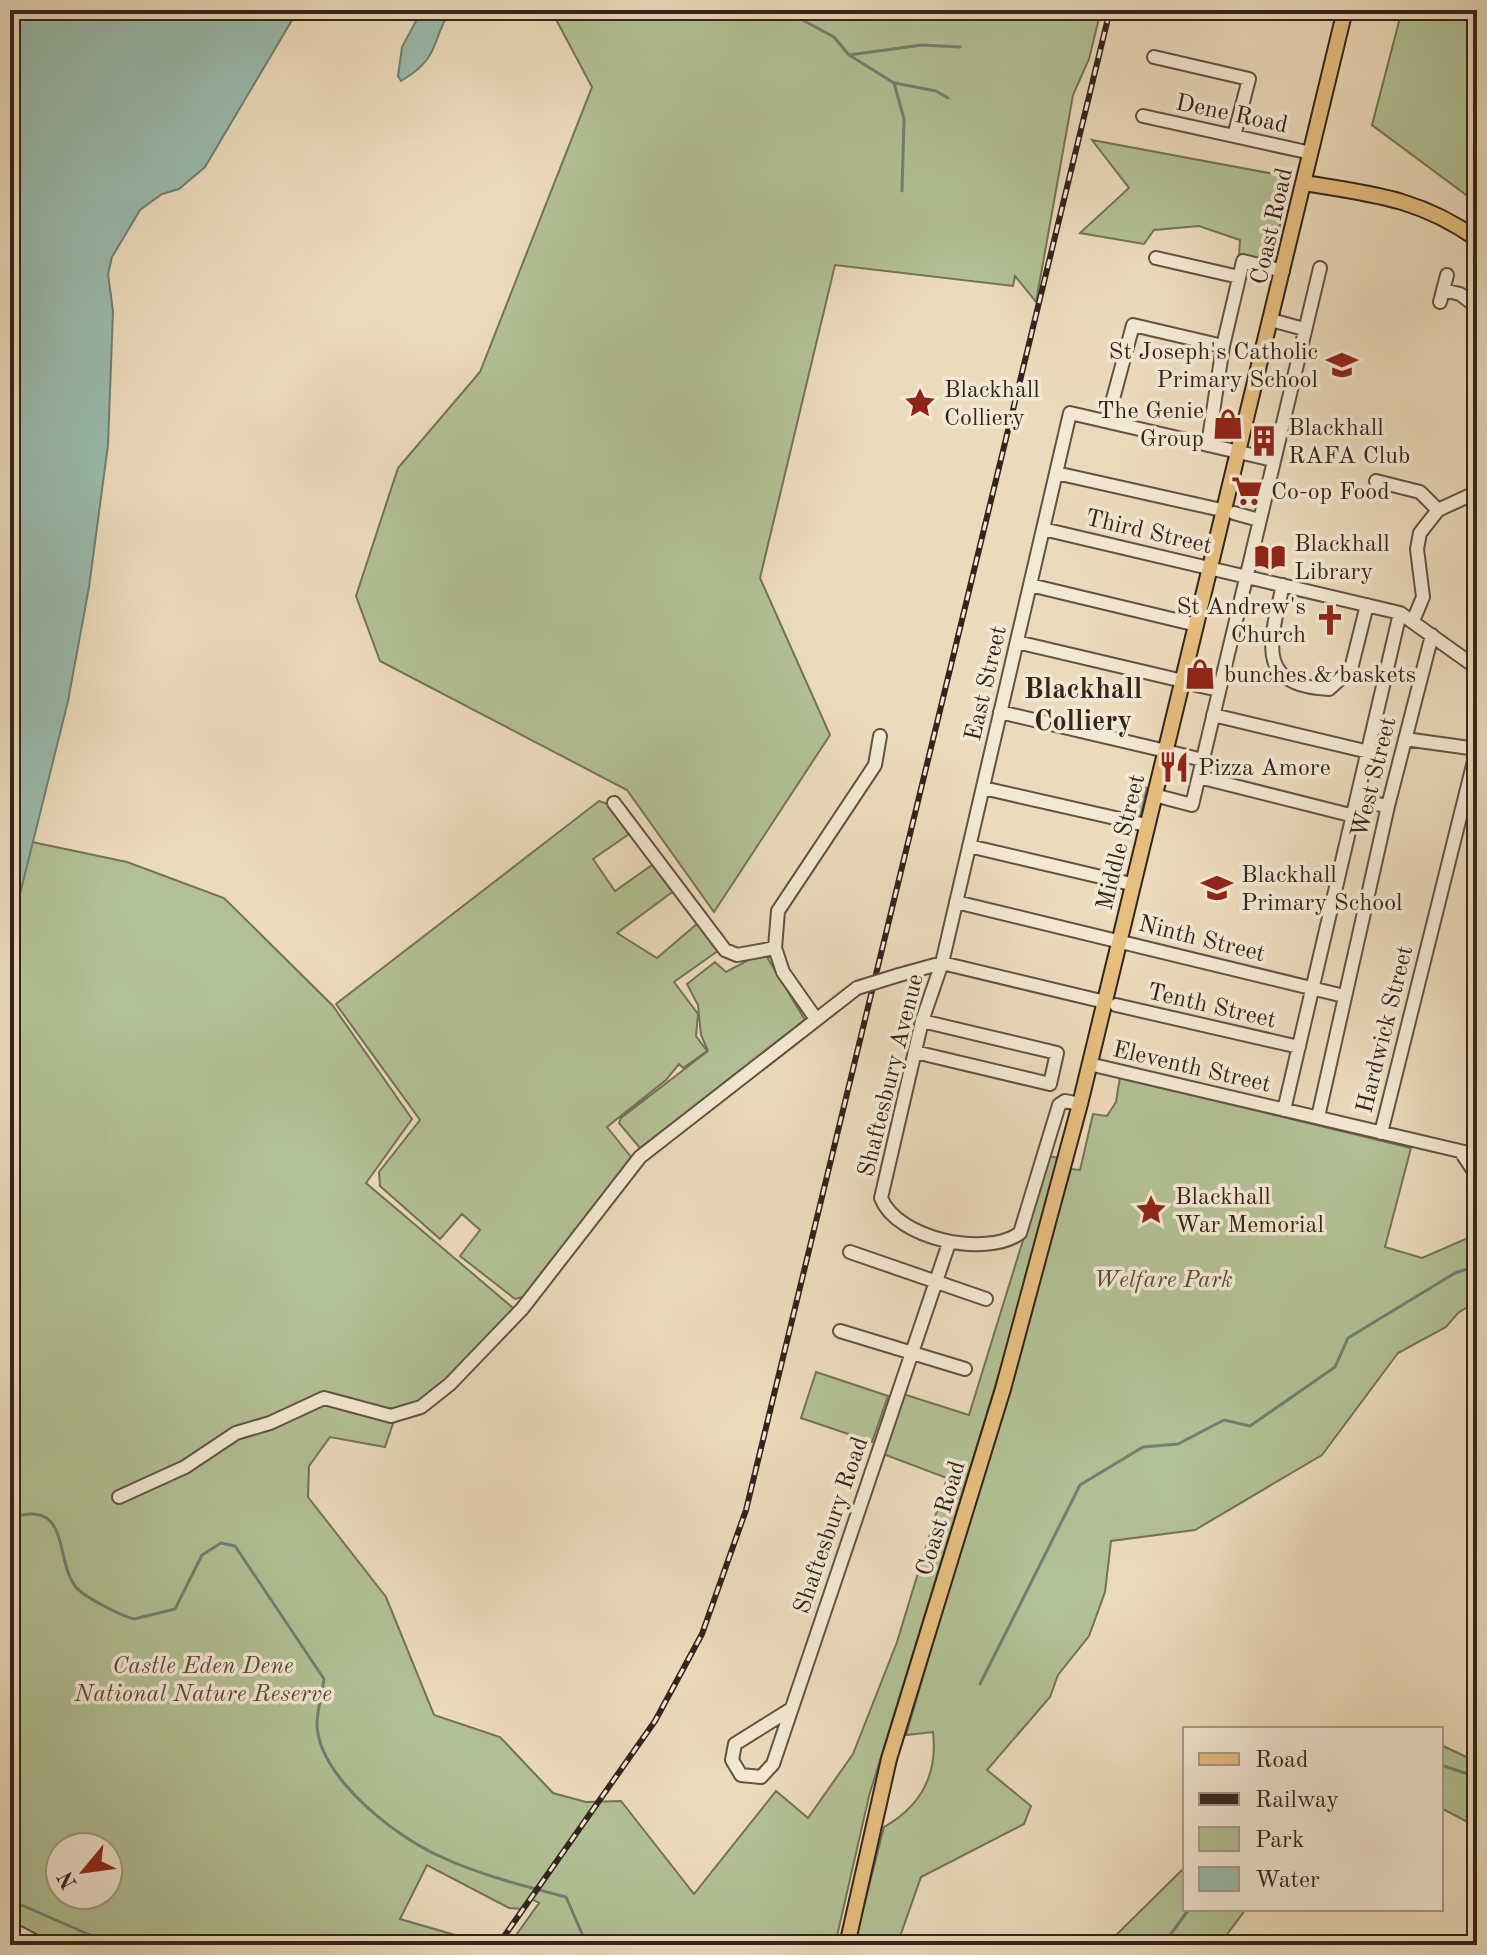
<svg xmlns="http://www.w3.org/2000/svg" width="1487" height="1955" font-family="'Old Standard TT',serif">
	<rect width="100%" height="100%" fill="#ecdbbb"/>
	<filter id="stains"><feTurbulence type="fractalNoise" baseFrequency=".0025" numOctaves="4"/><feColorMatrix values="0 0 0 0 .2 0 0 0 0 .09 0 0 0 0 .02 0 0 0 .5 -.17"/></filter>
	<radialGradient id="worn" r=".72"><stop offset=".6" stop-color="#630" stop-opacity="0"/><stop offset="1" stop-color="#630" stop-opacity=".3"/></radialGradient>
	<path fill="#b2c194" stroke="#737259" stroke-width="2" fill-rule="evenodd" d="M 551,10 L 1101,10 L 1089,59 L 1073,95 L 1036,302 L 1015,276 L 1013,286 L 835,265 L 760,578 L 830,735 L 714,912 L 627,790 L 380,661 L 356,596 L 398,468 L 480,372 L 592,87 Z
		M 1402,10 L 1477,10 L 1477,203 L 1372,125 Z
		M 1092,140 L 1290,177 L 1272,263 L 1239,256 L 1240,240 L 1199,226 L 1154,230 L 1144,244 L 1080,233 L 1129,188 Z
		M 1135,785 L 1147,788 L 1140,818 L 1127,815 Z
		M 599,801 L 614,806 L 632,832 L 593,859 L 615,891 L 655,863 L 675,890 L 617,933 L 657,958 L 698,923 L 719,950 L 674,982 L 698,1014 L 696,1036 L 707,1051 L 683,1068 L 679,1064 L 666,1080 L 607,1127 L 631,1157 L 526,1296 L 515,1299 L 460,1256 L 480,1230 L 462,1214 L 440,1239 L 380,1186 L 379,1172 L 420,1120 L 336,1004 Z
		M 32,842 L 127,862 L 224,898 L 333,1006 L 412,1119 L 366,1183 L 519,1313 L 450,1384 L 396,1415 L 385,1447 L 330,1437 L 309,1466 L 308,1497 L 386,1597 L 434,1715 L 500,1737 L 553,1793 L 586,1802 L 621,1801 L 694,1894 L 776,1791 L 808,1818 L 853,1754 L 897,1642 L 947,1478 L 883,1454 L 903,1394 L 969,1415 L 1049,1156 L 1058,1158 L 1019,1309 L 869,1796 L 835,1945 L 509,1945 L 539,1903 L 530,1898 L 522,1909 L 509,1908 L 427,1865 L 400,1919 L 462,1937 L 474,1945 L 42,1945 L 10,1928 L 10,934 ZM 60,1847 L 108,1847 L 108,1895 L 60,1895 Z
		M 754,957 L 767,957 L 805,1020 L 640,1148 L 619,1123 L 621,1118 L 708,1051 L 701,1035 L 698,1005 L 687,984 L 715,962 L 726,972 Z
		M 1120,1077 L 1411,1148 L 1385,1247 L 1422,1258 L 1477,1234 L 1477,1301 L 1458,1313 L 1446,1327 L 1398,1353 L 1322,1455 L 1195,1530 L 1111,1541 L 1105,1592 L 1089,1636 L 1058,1675 L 1050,1697 L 987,1770 L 1031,1806 L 1024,1824 L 921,1877 L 897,1945 L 854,1945 L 884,1827 C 921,1806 938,1775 933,1732 L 906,1735 L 1071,1169 L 1080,1170 L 1093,1114 L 1107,1116 L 1116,1102 Z
		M 816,1372 L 888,1396 L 872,1442 L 801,1418 Z
		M 1441,1745 L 1477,1762 L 1477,1827 L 1441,1808 Z
		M 1185,1867 L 1185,1909 L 1246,1909 L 1219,1945 L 1106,1945 Z"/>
	<path fill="#99bbac" stroke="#717f73" stroke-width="2" d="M 10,10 L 298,10 L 205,167 L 179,189 L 162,194 L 140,210 L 112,257 L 108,274 L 113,311 L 108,445 L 89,587 L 68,701 L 10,934 Z
		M 422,10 L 451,10 C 430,41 442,57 401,81 L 398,76 L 402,47 Z"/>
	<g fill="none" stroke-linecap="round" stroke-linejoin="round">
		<path stroke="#717f73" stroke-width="3" d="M 784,10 L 834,37 L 849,55 L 894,83 L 904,119 L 902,191
			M 849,55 L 922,45 L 960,47
			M 895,83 L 936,91 L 948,98
			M 10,1518 C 71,1498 54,1557 75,1586 C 83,1597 122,1616 134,1619 L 175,1609 L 202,1555 L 221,1543 L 235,1546 L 324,1679 C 322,1693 318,1708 317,1722 C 316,1774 393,1835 437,1855 C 477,1874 523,1886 566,1897 L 587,1945
			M 980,1684 L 1080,1485 L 1143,1447 L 1178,1444 L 1224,1420 L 1250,1426 L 1335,1367 L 1348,1338 L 1455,1273 L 1477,1266
			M 1441,1765 L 1477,1777
			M 10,1900 L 113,1945
			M 1163,1945 L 1189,1909"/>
		<defs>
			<path id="minor" d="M 1154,57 L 1249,79 L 1234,136
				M 1143,116 L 1311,153
				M 1156,258 L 1239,277
				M 1443,290 L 1460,294 L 1477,307
				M 1440,302 L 1447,275
				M 1271,320 L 1304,329
				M 1107,421 L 1133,325 L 1223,346
				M 1208,445 L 1223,346 L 1243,261 L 1283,271
				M 1056,473 L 1217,509
				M 1376,481 L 1420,492 L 1438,510
				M 1234,513 L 1259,520
				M 1043,529 L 1400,613 L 1477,668
				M 1030,585 L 1197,625
				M 1283,585 C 1271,639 1253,686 1329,689 L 1351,669 L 1367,605
				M 1413,621 L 1423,597 L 1417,549 L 1420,533 L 1438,510 L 1477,492
				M 1017,642 L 1183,681
				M 1196,685 L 1219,690
				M 1000,712 L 1166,751
				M 1213,715 L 1369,752
				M 1405,739 L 1477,749
				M 1174,753 L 1203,760
				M 1199,777 L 1354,816
				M 983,788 L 1146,825
				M 1154,795 L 1192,805 L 1320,268
				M 1358,801 L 1388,806
				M 614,803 L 725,950 L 737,955 L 775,948 L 783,972 L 816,1019
				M 969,846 L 1131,884
				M 956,902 L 1344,996
				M 775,948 L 778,911 L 875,765 L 880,736
				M 899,975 L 942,963 L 1105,1002
				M 1116,1005 L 1299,1047
				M 915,1052 L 1050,1084 L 1057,1053 L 922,1021
				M 1089,1064 L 1477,1155
				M 1080,1104 L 1065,1101 L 1059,1105 L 1020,1233 C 986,1258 897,1239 881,1198 L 922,1021 L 942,963 L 1070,413 L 1273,460
				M 1284,1110 L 1400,613
				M 1318,1117 L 1388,806 L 1432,635
				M 1381,1133 L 1477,749
				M 1461,1152 L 1477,1176
				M 850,1252 L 986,1299
				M 840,1331 L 965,1369
				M 119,1497 L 185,1467 L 236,1433 L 270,1423 L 324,1398 L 391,1416 L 421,1407 L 450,1384 L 522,1309 L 640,1157 L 857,988
				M 791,1709 L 735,1744 L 732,1760 L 741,1775 L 761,1777 L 773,1764 L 949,1243
				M 10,1928 L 42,1945"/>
			<path id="major" d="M 1304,183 C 1372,194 1419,198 1477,239
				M 847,1945 L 889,1759 L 1003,1389 L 1080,1104 L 1345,10"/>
		</defs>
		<use href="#minor" stroke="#625245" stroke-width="16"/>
		<use href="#major" stroke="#34241e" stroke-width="18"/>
		<use href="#minor" stroke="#f3e8d3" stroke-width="12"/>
		<use href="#major" stroke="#e6be7e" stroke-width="14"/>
		<defs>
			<path id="rail" d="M 498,1945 L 655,1721 L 702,1634 L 746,1510 L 1110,10"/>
		</defs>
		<use href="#rail" stroke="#34241e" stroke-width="6"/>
		<use href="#rail" stroke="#f3e8d3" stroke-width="3" stroke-dasharray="9" stroke-linecap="butt"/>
		<defs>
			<path id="minor-bridge" d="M 857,988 L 899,975"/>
		</defs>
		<use href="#minor-bridge" stroke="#625245" stroke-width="16" stroke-linecap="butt"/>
		<use href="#minor-bridge" stroke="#f3e8d3" stroke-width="12"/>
	</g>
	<defs>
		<symbol id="school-bare" viewBox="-9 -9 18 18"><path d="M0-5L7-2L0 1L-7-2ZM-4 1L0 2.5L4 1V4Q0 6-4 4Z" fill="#8f2418" stroke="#f3e8d3" stroke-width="2.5" paint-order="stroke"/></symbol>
		<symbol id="sight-bare" viewBox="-9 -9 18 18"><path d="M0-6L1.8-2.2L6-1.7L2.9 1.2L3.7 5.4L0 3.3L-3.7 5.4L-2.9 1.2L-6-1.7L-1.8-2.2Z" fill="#8f2418" stroke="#f3e8d3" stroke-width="2.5" paint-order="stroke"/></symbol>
		<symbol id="shop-bare" viewBox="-9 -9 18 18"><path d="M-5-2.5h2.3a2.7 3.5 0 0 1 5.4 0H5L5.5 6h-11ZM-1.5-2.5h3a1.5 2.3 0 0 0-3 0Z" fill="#8f2418" stroke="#f3e8d3" stroke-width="2.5" paint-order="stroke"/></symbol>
		<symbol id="building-bare" viewBox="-9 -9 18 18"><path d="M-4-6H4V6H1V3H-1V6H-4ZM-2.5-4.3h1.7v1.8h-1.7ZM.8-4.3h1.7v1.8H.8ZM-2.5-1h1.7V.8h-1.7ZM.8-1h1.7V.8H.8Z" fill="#8f2418" stroke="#f3e8d3" stroke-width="2.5" paint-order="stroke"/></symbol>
		<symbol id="supermarket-bare" viewBox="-9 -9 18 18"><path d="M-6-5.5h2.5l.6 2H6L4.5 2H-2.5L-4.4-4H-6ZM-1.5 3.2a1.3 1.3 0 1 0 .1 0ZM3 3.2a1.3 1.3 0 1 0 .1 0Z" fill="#8f2418" stroke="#f3e8d3" stroke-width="2.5" paint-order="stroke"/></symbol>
		<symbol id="library-bare" viewBox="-9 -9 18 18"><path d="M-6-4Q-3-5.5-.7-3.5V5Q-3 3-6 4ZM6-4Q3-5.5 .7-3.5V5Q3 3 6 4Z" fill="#8f2418" stroke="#f3e8d3" stroke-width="2.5" paint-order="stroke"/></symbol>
		<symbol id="church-bare" viewBox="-9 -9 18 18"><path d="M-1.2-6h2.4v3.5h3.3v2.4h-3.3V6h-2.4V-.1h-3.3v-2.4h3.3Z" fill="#8f2418" stroke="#f3e8d3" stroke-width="2.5" paint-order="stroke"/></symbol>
		<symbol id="restaurant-bare" viewBox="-9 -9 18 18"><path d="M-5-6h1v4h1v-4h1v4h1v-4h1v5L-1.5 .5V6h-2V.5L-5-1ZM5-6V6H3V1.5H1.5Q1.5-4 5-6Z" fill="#8f2418" stroke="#f3e8d3" stroke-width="2.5" paint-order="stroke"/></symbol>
	</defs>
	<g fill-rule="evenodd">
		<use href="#school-bare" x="1320" y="343" width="44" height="44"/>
		<use href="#sight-bare" x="898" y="381" width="44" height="44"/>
		<use href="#shop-bare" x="1206" y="402" width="44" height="44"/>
		<use href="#building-bare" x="1242" y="419" width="44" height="44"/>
		<use href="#supermarket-bare" x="1225" y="469" width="44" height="44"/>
		<use href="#library-bare" x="1248" y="535" width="44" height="44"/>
		<use href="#church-bare" x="1308" y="598" width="44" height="44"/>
		<use href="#shop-bare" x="1178" y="652" width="44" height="44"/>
		<use href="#restaurant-bare" x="1152" y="745" width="44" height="44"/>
		<use href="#school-bare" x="1195" y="866" width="44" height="44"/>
		<use href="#sight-bare" x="1129" y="1188" width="44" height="44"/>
	</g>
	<g text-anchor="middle" stroke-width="7" stroke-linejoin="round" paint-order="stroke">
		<g font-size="24" fill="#34241e" stroke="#f3e8d3">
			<text transform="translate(1232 113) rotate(12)" y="8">Dene Road</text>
			<text transform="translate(1271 226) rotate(-77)" y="8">Coast Road</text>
			<text transform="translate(1149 531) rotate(13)" y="8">Third Street</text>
			<text transform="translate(985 683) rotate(-77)" y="8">East Street</text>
			<text transform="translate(1373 777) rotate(-76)" y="8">West Street</text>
			<text transform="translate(1120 842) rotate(-76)" y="8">Middle Street</text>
			<text transform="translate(1202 938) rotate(14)" y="8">Ninth Street</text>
			<text transform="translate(1212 1005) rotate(13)" y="8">Tenth Street</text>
			<text transform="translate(1384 1029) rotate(-76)" y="8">Hardwick Street</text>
			<text transform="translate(1192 1066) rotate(13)" y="8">Eleventh Street</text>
			<text transform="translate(890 1075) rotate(-76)" y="8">Shaftesbury Avenue</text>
			<text transform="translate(940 1518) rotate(-73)" y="8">Coast Road</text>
			<text transform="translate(830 1525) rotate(-71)" y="8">Shaftesbury Road</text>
		</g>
		<g font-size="24" fill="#34241e" stroke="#f3e8d3" text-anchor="start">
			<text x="1318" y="359" text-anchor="end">St Joseph's Catholic<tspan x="1318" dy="28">Primary School</tspan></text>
			<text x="944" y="397">Blackhall<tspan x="944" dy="28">Colliery</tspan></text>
			<text x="1204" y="418" text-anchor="end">The Genie<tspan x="1204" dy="28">Group</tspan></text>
			<text x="1288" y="435">Blackhall<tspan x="1288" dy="28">RAFA Club</tspan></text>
			<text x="1271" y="499">Co-op Food</text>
			<text x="1294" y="551">Blackhall<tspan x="1294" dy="28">Library</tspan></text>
			<text x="1306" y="614" text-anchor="end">St Andrew's<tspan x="1306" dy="28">Church</tspan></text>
			<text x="1224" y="682">bunches &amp; baskets</text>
			<text x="1198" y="775">Pizza Amore</text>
			<text x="1241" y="882">Blackhall<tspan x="1241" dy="28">Primary School</tspan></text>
			<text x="1175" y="1204">Blackhall<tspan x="1175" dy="28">War Memorial</tspan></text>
		</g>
		<g font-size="24" font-style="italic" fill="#544b3c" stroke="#f3e8d3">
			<text x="1163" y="1287">Welfare Park</text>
			<text x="203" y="1673">Castle Eden Dene<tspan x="203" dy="28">National Nature Reserve</tspan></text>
		</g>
		<g font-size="28" font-weight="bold" fill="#34241e" stroke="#f3e8d3">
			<text x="1083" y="698">Blackhall<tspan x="1083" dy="32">Colliery</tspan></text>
		</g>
	</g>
	<rect width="1487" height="1955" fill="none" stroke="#ecdbbb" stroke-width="40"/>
	<rect x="12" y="12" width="1463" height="1931" fill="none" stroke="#34241e" stroke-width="4"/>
	<rect x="20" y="20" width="1447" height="1915" fill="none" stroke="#34241e" stroke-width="2"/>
	<rect x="1183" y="1727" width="260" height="184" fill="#f3e8d3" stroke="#a79a8b" stroke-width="2"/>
	<rect x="1199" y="1753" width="40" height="12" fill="#e6be7e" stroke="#a79a8b" stroke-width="2"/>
	<text x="1255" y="1767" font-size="24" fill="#34241e">Road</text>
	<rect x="1199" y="1793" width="40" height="12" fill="#34241e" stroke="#a79a8b" stroke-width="2"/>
	<text x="1255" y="1807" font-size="24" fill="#34241e">Railway</text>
	<rect x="1199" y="1827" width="40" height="24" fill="#b2c194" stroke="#a79a8b" stroke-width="2"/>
	<text x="1255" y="1847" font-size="24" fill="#34241e">Park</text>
	<rect x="1199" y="1867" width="40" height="24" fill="#99bbac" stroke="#a79a8b" stroke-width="2"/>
	<text x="1255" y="1887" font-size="24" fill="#34241e">Water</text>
	<g transform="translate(84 1871) rotate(241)"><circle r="38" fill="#f3e8d3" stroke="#a79a8b" stroke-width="2"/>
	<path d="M0-6L14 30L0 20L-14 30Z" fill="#8f2418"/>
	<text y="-12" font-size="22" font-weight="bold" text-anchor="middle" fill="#34241e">N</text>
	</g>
	<rect width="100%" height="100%" filter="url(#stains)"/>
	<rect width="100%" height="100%" fill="url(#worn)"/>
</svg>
